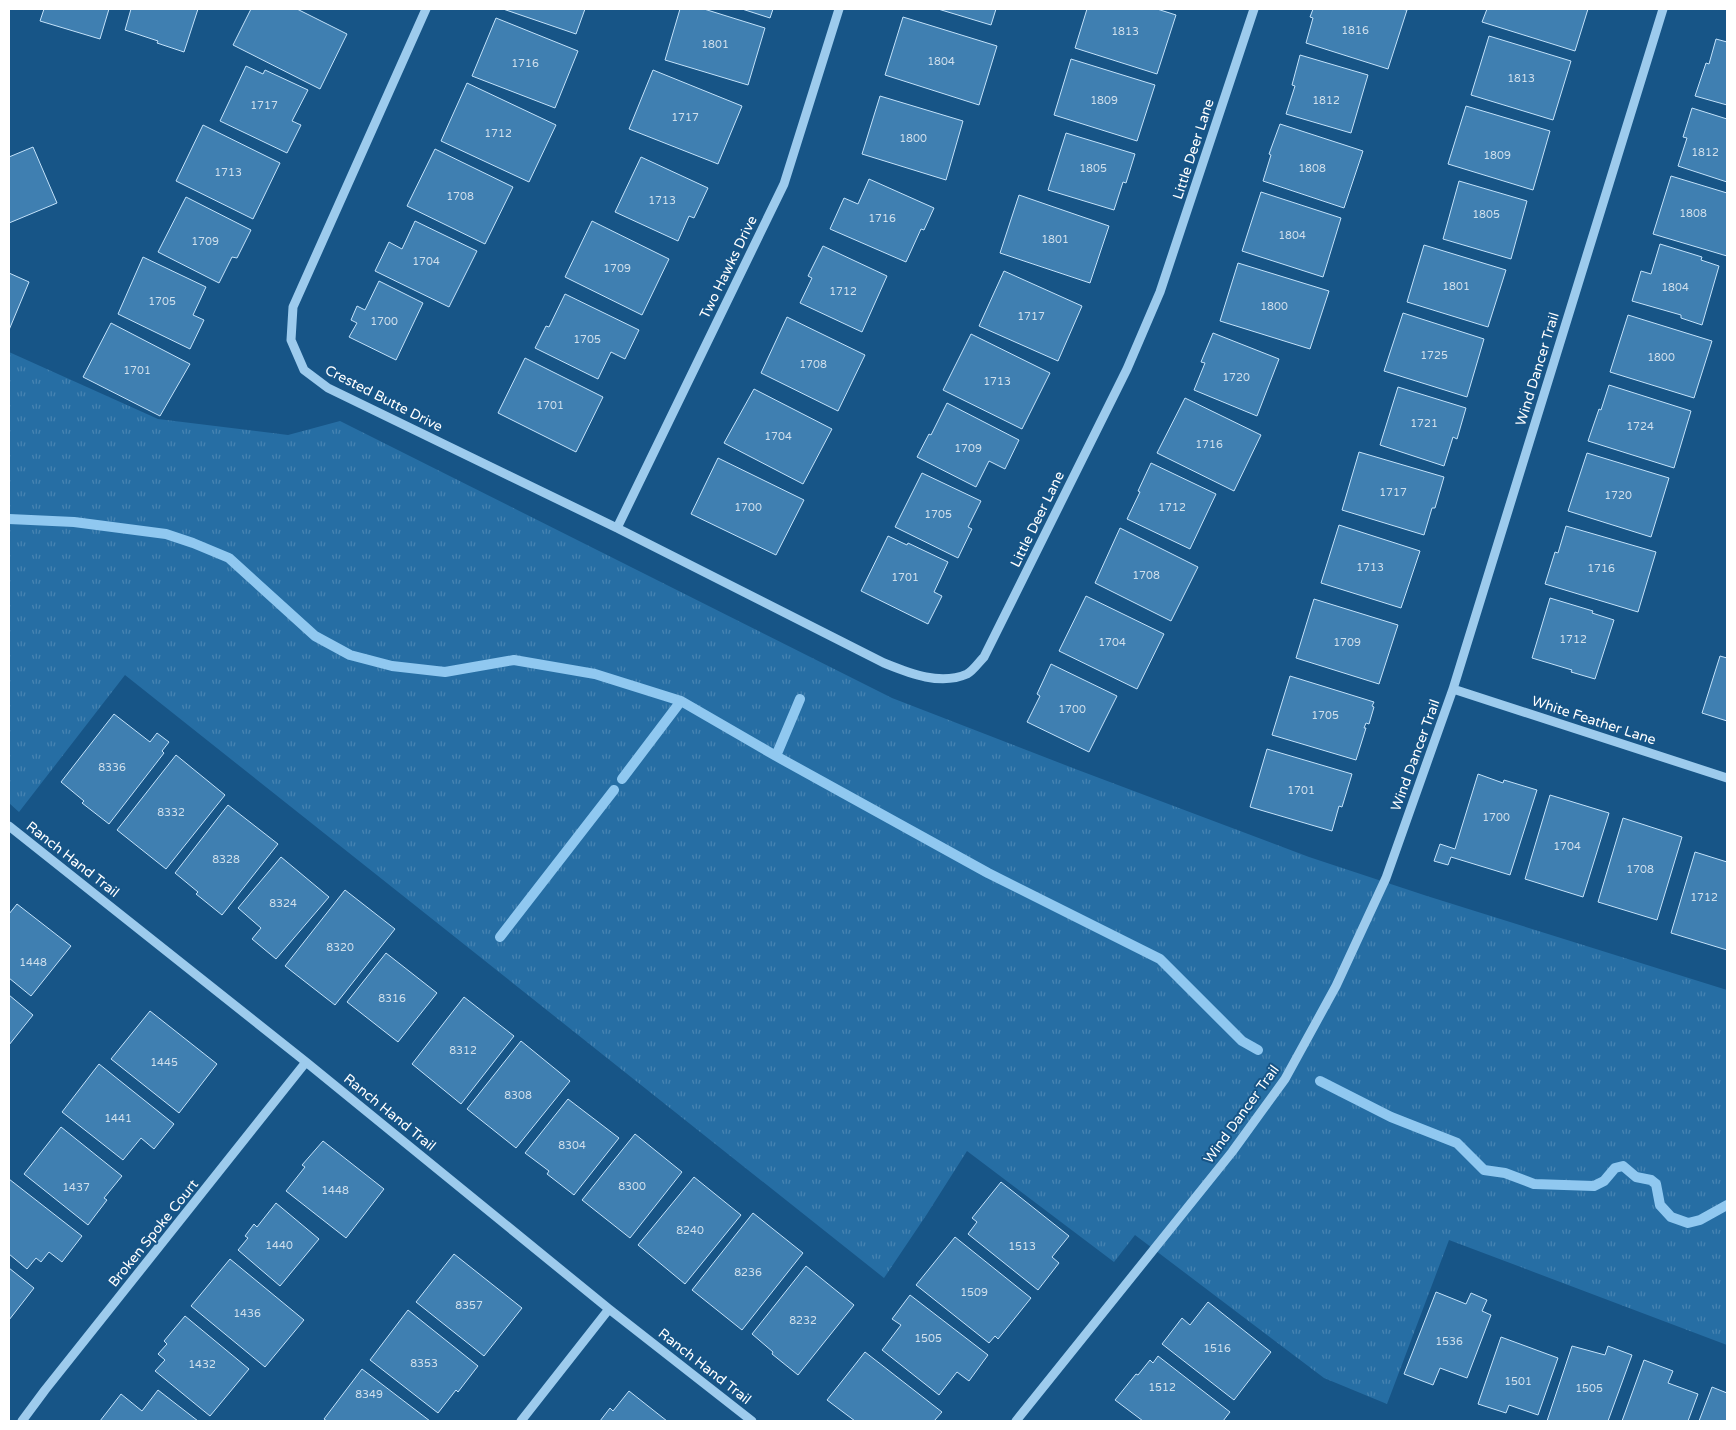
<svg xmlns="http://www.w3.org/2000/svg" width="1736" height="1430" font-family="'Varela Round',sans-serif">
	<defs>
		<pattern id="grass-tufts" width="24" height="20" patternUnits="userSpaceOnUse" patternTransform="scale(1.25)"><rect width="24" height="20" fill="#266ea4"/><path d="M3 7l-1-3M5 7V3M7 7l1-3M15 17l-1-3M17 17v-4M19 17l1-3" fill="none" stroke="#4784b2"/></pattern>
	</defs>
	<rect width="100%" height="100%" fill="#175587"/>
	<path fill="url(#grass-tufts)" d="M 9,352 L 158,419 L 288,435 L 340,421 L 892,698 L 1078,770 L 1309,857 L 1427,896 L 1727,990 L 1727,1345 L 1449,1240 L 1387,1404 L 1324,1378 L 1135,1235 L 1114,1262 L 967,1151 L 927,1214 L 884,1278 L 125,675 L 19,812 L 9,803 Z"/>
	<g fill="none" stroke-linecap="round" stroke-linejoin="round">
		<path stroke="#90c8f0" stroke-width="10" d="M 9,519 L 74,522 L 166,534 L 193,543 L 229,558 L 315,636 L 350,655 L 392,666 L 445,672 L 514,660 L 595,674 L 681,701 L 776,756 L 988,873 L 1160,959 L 1242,1041 L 1258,1050
			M 776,756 L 800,699
			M 622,779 L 681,701
			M 500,937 L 614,790
			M 1320,1081 L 1391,1117 L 1457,1143 L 1484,1170 L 1505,1173 L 1534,1184 L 1594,1186 L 1604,1181 L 1615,1168 L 1623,1166 L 1636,1177 L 1651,1180 L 1656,1184 L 1660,1205 L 1671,1217 L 1688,1223 L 1700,1220 L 1727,1205"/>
	</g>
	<path fill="#3f7fb1" stroke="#c3e2fa" d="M 44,9 L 109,9 L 100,39 L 40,21 Z
		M 131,9 L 198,9 L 184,52 L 157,43 L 158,41 L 125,30 Z
		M 251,9 L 297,9 L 347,34 L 320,89 L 233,45 Z
		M 503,9 L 585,9 L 576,34 Z
		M 680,9 L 704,9 L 765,28 L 748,85 L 665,60 Z
		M 742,9 L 773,9 L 770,18 Z
		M 938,9 L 996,9 L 991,25 Z
		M 1087,9 L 1157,9 L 1176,15 L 1157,74 L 1075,48 Z
		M 1313,9 L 1401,9 L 1407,10 L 1388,69 L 1306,43 L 1313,18 L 1310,17 Z
		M 1487,9 L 1588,9 L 1575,51 L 1482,22 Z
		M 903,17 L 997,46 L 979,105 L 885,75 Z
		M 496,18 L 578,51 L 555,108 L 472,76 Z
		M 1489,36 L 1571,61 L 1553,120 L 1471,95 Z
		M 1716,39 L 1727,42 L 1727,105 L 1695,96 L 1706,63 L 1709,64 Z
		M 1300,55 L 1368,75 L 1351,133 L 1286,114 L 1295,86 L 1292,85 Z
		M 1071,59 L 1155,85 L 1137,141 L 1054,115 Z
		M 246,66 L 263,74 L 265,70 L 308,90 L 292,121 L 301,125 L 287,153 L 220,121 Z
		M 653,70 L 742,106 L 718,164 L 629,129 Z
		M 467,83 L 556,125 L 529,182 L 441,141 Z
		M 880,96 L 963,121 L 946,180 L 862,154 Z
		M 1466,106 L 1550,131 L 1533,190 L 1448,164 Z
		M 1692,108 L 1727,119 L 1727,182 L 1678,166 L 1687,138 L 1683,137 Z
		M 1280,124 L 1363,151 L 1344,208 L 1263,181 L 1271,155 L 1269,154 Z
		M 203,125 L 280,163 L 253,219 L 176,181 Z
		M 1066,133 L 1135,154 L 1126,183 L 1123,182 L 1114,210 L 1048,190 Z
		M 33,147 L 57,203 L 9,223 L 9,157 Z
		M 435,149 L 513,187 L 485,244 L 407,206 Z
		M 641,157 L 708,188 L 694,218 L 689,216 L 678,241 L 615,212 Z
		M 1671,176 L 1727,193 L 1727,256 L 1653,234 Z
		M 869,179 L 934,208 L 924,230 L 921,229 L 906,262 L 830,229 L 844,198 L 858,204 Z
		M 1459,181 L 1527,201 L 1511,259 L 1443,239 Z
		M 1261,192 L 1341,218 L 1323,277 L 1242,251 Z
		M 1019,195 L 1109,226 L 1090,283 L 1000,253 Z
		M 186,197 L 251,230 L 237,258 L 232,257 L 219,283 L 158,252 Z
		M 415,221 L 477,251 L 449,307 L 375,271 L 389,242 L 402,249 Z
		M 592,221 L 669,259 L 642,315 L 565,277 Z
		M 1660,244 L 1702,257 L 1701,260 L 1719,266 L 1702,325 L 1681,318 L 1681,315 L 1632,301 L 1641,271 L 1651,274 Z
		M 1424,245 L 1506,270 L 1488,327 L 1407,302 Z
		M 823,246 L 887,276 L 862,332 L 800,303 L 812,278 L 808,276 Z
		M 143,257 L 206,287 L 193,315 L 204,320 L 190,349 L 118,314 Z
		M 1238,263 L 1329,291 L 1310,349 L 1220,321 Z
		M 1004,271 L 1082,306 L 1058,361 L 979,326 Z
		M 9,273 L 29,282 L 9,330 Z
		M 379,281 L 423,303 L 396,360 L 349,337 L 357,323 L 351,320 L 357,306 L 365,310 Z
		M 565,294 L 639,330 L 625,359 L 611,352 L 598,379 L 535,348 L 546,326 L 549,327 Z
		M 1403,313 L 1484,339 L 1467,397 L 1384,371 Z
		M 1628,315 L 1712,341 L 1694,398 L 1610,372 Z
		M 787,317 L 865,355 L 838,411 L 761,373 Z
		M 111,323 L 190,364 L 160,416 L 83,377 Z
		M 1213,333 L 1279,359 L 1257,416 L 1194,390 L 1205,363 L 1201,362 Z
		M 971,334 L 1050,373 L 1022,429 L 943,390 Z
		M 525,358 L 603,397 L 576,452 L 498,413 Z
		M 1609,385 L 1691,411 L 1674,468 L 1588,441 L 1599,409 L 1601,410 Z
		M 1398,387 L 1466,408 L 1457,439 L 1453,437 L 1444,466 L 1380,445 Z
		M 754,389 L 832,429 L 803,484 L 724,443 Z
		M 1185,398 L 1261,435 L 1234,491 L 1157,453 Z
		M 947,403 L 1019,440 L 1005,469 L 989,461 L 976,487 L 917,457 L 929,434 L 931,435 Z
		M 1359,452 L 1444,477 L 1435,508 L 1432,508 L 1424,535 L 1342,510 Z
		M 1587,453 L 1669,478 L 1651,537 L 1568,511 Z
		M 718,458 L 804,500 L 776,555 L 691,514 Z
		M 1151,463 L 1216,494 L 1190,549 L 1127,519 L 1140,492 L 1138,491 Z
		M 922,473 L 981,501 L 968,527 L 972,529 L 958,558 L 895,527 Z
		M 1339,525 L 1420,551 L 1401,608 L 1321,583 Z
		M 1566,526 L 1656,552 L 1638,612 L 1545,584 L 1555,552 L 1558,553 Z
		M 1120,528 L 1198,567 L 1171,621 L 1095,583 Z
		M 888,536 L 907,545 L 908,543 L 948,562 L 934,592 L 942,596 L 928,624 L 861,591 Z
		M 1086,596 L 1164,634 L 1137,689 L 1059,651 Z
		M 1550,598 L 1593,611 L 1592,613 L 1614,620 L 1595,679 L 1571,672 L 1572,670 L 1532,658 Z
		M 1314,599 L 1398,625 L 1379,684 L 1296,658 Z
		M 1720,656 L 1727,658 L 1727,721 L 1702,713 Z
		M 1051,664 L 1117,696 L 1089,752 L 1027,722 L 1040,696 L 1037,694 Z
		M 1290,676 L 1374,702 L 1372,706 L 1374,707 L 1369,724 L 1366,723 L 1364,728 L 1366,728 L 1356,760 L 1272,735 Z
		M 114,714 L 150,742 L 157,733 L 169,742 L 162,751 L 164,753 L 109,824 L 82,803 L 84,801 L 61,782 Z
		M 1267,749 L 1352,774 L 1342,807 L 1339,806 L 1332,831 L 1250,807 Z
		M 176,755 L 225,795 L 166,869 L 117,830 Z
		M 1478,774 L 1503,783 L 1504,780 L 1537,790 L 1510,875 L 1451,857 L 1448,865 L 1434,861 L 1440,844 L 1455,849 Z
		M 1550,795 L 1609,813 L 1583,897 L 1525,879 Z
		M 228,805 L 278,844 L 222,915 L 196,894 L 198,892 L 175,873 Z
		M 1623,818 L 1682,837 L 1657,920 L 1598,902 Z
		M 1695,852 L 1727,862 L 1727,950 L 1671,933 Z
		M 281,857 L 329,897 L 276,959 L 252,939 L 261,928 L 238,908 Z
		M 345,890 L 395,929 L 335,1005 L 285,966 Z
		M 17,904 L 71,946 L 31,996 L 9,978 L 9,914 Z
		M 386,953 L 437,993 L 398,1042 L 347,1002 Z
		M 9,995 L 33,1015 L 9,1045 Z
		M 464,997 L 514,1036 L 461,1104 L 412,1064 Z
		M 150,1011 L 217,1064 L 179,1113 L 111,1059 Z
		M 521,1041 L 570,1081 L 516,1148 L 467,1109 Z
		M 99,1064 L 174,1124 L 154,1149 L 141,1138 L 123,1160 L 62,1112 Z
		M 568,1099 L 619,1138 L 574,1195 L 547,1174 L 549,1171 L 525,1153 Z
		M 61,1127 L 122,1176 L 104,1198 L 107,1200 L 88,1225 L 24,1174 Z
		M 635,1134 L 682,1172 L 630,1238 L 582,1200 Z
		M 323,1141 L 384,1189 L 346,1238 L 286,1191 L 305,1167 L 302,1165 Z
		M 694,1177 L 741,1215 L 685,1284 L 638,1245 Z
		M 9,1179 L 82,1236 L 62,1262 L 49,1252 L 41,1262 L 36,1258 L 27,1269 L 9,1254 Z
		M 1001,1182 L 1069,1236 L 1052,1257 L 1059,1263 L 1038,1290 L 968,1234 L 977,1222 L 972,1218 Z
		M 276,1203 L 319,1239 L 280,1286 L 238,1250 L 248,1238 L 245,1236 L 254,1224 L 257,1227 Z
		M 753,1213 L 803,1253 L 742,1330 L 692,1290 Z
		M 955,1237 L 1031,1298 L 998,1339 L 995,1336 L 989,1343 L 916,1285 Z
		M 454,1254 L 522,1308 L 484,1356 L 416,1302 Z
		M 230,1259 L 304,1320 L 265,1367 L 191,1306 Z
		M 806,1266 L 854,1305 L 798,1375 L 772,1354 L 773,1352 L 752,1334 Z
		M 9,1268 L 34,1288 L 9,1320 Z
		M 1436,1292 L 1466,1304 L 1471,1293 L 1487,1300 L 1482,1311 L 1491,1315 L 1467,1378 L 1440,1368 L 1433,1385 L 1404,1374 Z
		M 910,1295 L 988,1355 L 969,1381 L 957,1372 L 939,1395 L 882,1350 L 901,1325 L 892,1319 Z
		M 1208,1302 L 1271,1352 L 1234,1400 L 1162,1344 L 1182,1318 L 1190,1325 Z
		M 408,1310 L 478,1366 L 458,1392 L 456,1390 L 438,1413 L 370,1360 Z
		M 185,1316 L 249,1369 L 210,1416 L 155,1371 L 165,1360 L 158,1354 L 167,1344 L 164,1341 Z
		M 1501,1337 L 1558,1358 L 1538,1415 L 1509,1405 L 1506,1413 L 1478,1404 Z
		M 1572,1346 L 1605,1355 L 1608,1346 L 1632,1355 L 1608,1421 L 1547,1421 Z
		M 865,1352 L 942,1412 L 934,1421 L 855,1421 L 827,1400 Z
		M 1158,1356 L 1230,1412 L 1223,1421 L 1143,1421 L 1115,1400 L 1136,1374 L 1138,1375 L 1150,1360 L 1153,1363 Z
		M 1644,1360 L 1673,1371 L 1668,1383 L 1698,1394 L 1688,1421 L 1622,1421 Z
		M 362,1369 L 430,1421 L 327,1421 L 324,1419 Z
		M 1712,1387 L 1727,1393 L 1727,1421 L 1699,1421 Z
		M 158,1390 L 198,1421 L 100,1421 L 121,1394 L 142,1411 Z
		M 629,1391 L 667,1421 L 600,1421 L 610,1408 L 613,1411 Z"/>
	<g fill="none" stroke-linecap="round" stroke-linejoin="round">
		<path stroke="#9dcbed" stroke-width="9" d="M 426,9 L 293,307 L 291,340 L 304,370 L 328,388 L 617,528 L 884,663 C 909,673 940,686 967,674 C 973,671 979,662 984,657 L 1127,369 L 1160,292 L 1254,9
			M 617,528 L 784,184 L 839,9
			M 1453,689 L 1727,778
			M 9,826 L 306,1062 L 609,1309 L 752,1421
			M 22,1421 L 45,1390 L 306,1062
			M 521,1421 L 609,1309
			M 1016,1421 L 1232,1152 L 1285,1079 L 1336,986 L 1386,878 L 1453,689 L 1663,9"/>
	</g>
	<g text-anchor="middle" stroke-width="4" stroke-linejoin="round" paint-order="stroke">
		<g font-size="11" fill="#cfdfec">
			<text x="1355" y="34">1816</text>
			<text x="1125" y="35">1813</text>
			<text x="715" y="48">1801</text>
			<text x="941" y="65">1804</text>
			<text x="525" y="67">1716</text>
			<text x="1521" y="82">1813</text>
			<text x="1104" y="104">1809</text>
			<text x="1326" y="104">1812</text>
			<text x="264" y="109">1717</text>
			<text x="685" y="121">1717</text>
			<text x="498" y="137">1712</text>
			<text x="913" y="142">1800</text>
			<text x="1705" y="156">1812</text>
			<text x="1497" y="159">1809</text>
			<text x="1093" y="172">1805</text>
			<text x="1312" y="172">1808</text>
			<text x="228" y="176">1713</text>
			<text x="460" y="200">1708</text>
			<text x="662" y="204">1713</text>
			<text x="1693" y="217">1808</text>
			<text x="1486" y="218">1805</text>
			<text x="882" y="222">1716</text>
			<text x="1292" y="239">1804</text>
			<text x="1055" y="243">1801</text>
			<text x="205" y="245">1709</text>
			<text x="426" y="265">1704</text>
			<text x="617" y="272">1709</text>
			<text x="1456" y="290">1801</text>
			<text x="1675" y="291">1804</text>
			<text x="843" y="295">1712</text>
			<text x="162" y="305">1705</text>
			<text x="1274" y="310">1800</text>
			<text x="1031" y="320">1717</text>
			<text x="384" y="325">1700</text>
			<text x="587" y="343">1705</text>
			<text x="1434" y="359">1725</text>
			<text x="1661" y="361">1800</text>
			<text x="813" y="368">1708</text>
			<text x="137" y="374">1701</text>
			<text x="1236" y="381">1720</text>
			<text x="997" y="385">1713</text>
			<text x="550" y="409">1701</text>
			<text x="1424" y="427">1721</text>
			<text x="1640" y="430">1724</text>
			<text x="778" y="440">1704</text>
			<text x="1209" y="448">1716</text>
			<text x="968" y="452">1709</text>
			<text x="1393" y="496">1717</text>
			<text x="1618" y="499">1720</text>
			<text x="748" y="511">1700</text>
			<text x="1172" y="511">1712</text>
			<text x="938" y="518">1705</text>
			<text x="1370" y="571">1713</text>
			<text x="1601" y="572">1716</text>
			<text x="1146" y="579">1708</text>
			<text x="905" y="581">1701</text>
			<text x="1573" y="643">1712</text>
			<text x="1112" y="646">1704</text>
			<text x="1347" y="646">1709</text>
			<text x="1072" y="713">1700</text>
			<text x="1325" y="719">1705</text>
			<text x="112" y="771">8336</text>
			<text x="1301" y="794">1701</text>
			<text x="171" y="816">8332</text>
			<text x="1496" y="821">1700</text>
			<text x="1567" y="850">1704</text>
			<text x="226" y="863">8328</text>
			<text x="1640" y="873">1708</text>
			<text x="1704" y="901">1712</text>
			<text x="283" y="907">8324</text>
			<text x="340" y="951">8320</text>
			<text x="33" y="966">1448</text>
			<text x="392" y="1002">8316</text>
			<text x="463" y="1054">8312</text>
			<text x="164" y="1066">1445</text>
			<text x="518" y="1099">8308</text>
			<text x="118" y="1122">1441</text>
			<text x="572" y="1149">8304</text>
			<text x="632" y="1190">8300</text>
			<text x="76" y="1191">1437</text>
			<text x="335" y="1194">1448</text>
			<text x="690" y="1234">8240</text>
			<text x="279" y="1249">1440</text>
			<text x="1022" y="1250">1513</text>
			<text x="748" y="1276">8236</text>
			<text x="974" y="1296">1509</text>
			<text x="469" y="1309">8357</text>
			<text x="247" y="1317">1436</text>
			<text x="803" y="1324">8232</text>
			<text x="928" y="1342">1505</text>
			<text x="1449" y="1345">1536</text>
			<text x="1217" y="1352">1516</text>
			<text x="424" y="1367">8353</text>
			<text x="202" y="1368">1432</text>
			<text x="1518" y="1385">1501</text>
			<text x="1162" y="1391">1512</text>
			<text x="1589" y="1392">1505</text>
			<text x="369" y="1398">8349</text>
		</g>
		<g font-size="14" fill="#fff" stroke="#175587">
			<text transform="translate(1193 149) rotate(-72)" y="5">Little Deer Lane</text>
			<text transform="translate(728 267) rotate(-64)" y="5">Two Hawks Drive</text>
			<text transform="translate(1537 369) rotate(-73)" y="5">Wind Dancer Trail</text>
			<text transform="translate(384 398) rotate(27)" y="5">Crested Butte Drive</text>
			<text transform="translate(1037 519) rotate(-64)" y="5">Little Deer Lane</text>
			<text transform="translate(1594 720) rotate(18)" y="5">White Feather Lane</text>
			<text transform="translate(1415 755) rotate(-70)" y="5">Wind Dancer Trail</text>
			<text transform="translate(73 859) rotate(38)" y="5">Ranch Hand Trail</text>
			<text transform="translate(390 1112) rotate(39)" y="5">Ranch Hand Trail</text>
			<text transform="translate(1241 1114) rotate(-54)" y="5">Wind Dancer Trail</text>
			<text transform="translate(153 1233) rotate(-51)" y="5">Broken Spoke Court</text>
			<text transform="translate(705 1366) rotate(38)" y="5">Ranch Hand Trail</text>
		</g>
	</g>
	<rect width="1736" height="1430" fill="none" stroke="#ffffff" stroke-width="20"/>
</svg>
